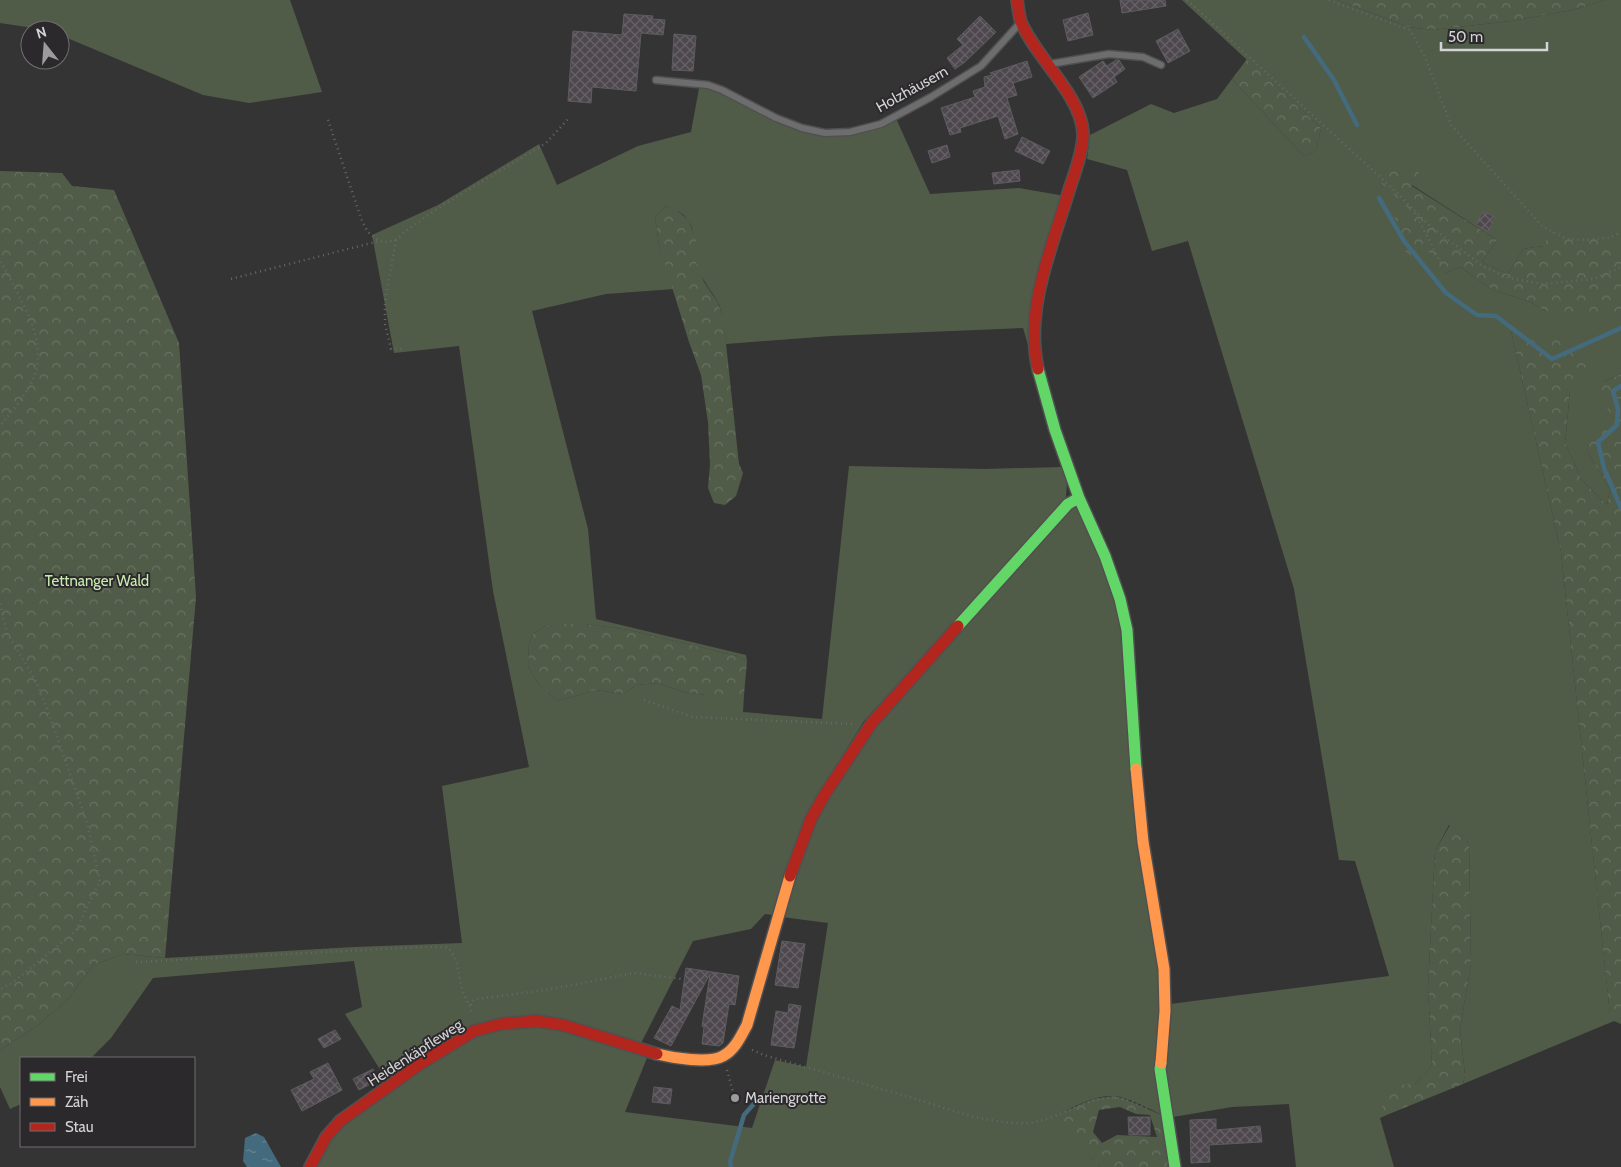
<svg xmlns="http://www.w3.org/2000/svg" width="1621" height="1167" font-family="Cabin,sans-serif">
	<defs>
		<pattern id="forest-crowns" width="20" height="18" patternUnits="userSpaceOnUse" patternTransform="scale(1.25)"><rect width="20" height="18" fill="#505c48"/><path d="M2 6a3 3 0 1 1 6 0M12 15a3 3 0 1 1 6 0" fill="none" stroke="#687262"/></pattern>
		<pattern id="water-ripples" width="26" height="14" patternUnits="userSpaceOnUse" patternTransform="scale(1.25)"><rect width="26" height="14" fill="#446a7d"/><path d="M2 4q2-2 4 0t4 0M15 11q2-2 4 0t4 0" fill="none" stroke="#678594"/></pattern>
		<pattern id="building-cross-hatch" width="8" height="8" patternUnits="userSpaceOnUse" patternTransform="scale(1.25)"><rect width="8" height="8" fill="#4e484e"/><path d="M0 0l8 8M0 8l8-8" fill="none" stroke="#676267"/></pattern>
	</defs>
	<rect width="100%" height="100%" fill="#353435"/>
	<path fill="#505c48" d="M 0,0 L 290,0 L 322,92 L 249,103 L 203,95 L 60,35 L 60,30 L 47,30 L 0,23 Z
		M 1182,0 L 1337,0 L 1409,27 L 1432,30 L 1511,21 L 1572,10 L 1605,0 L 1621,0 L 1621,254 L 1612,242 L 1543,246 L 1523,249 L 1508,274 L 1482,262 L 1497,240 L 1412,185 L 1408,163 L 1411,210 L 1428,251 L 1445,273 L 1460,267 L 1493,290 L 1530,302 L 1547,312 L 1621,312 L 1621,374 L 1603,382 L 1614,419 L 1587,451 L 1610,490 L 1607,505 L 1582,480 L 1565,443 L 1570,391 L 1511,331 L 1561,552 L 1610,1014 L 1621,1019 L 1621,1024 L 1614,1021 L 1463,1084 L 1465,1075 L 1460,1029 L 1471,964 L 1469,843 L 1449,825 L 1435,851 L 1428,987 L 1432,1065 L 1415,1084 L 1383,1114 L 1389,1114 L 1380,1118 L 1394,1167 L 1296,1167 L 1289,1104 L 1232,1107 L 1173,1117 L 1165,1083 L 1170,1004 L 1389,976 L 1355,861 L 1339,860 L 1294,589 L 1188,241 L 1152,251 L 1127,170 L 1087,159 L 1090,135 L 1151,104 L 1174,113 L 1217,99 L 1232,79 L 1304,156 L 1316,151 L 1321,128 Z
		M 700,83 L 722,87 L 777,115 L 803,127 L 823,130 L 849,130 L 880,121 L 894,114 L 930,194 L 1019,188 L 1065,196 L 1036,282 L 1030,325 L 1032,358 L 1023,328 L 831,336 L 726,344 C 725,328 724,313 716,299 C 709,287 699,276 696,262 C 693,246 698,236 688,220 C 684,213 673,209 666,206 L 655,217 L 659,245 L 674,289 L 606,294 L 532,311 L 588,529 L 596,619 L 746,655 L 747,661 L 737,656 L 629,630 L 586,624 L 549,624 L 533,634 L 529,643 L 528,666 L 537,682 L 557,701 L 596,690 L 624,694 L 636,685 L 657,683 L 684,692 L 706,695 L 744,695 L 743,712 L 822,719 L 849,466 L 983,469 L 1062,467 L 1067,482 L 1066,498 L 864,721 L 813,802 L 792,854 L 773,915 L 765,914 L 751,929 L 693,941 L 636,1053 L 647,1058 L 625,1112 L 752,1128 L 775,1060 L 806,1067 L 828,923 L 782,917 L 787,895 L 814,822 L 847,764 L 875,724 L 1064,514 L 1071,509 L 1076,507 L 1082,512 L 1098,548 L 1122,620 L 1127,650 L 1137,817 L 1148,899 L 1162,976 L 1162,1013 L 1158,1037 L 1157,1072 L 1171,1119 C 1157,1113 1129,1097 1114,1096 C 1093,1095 1070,1109 1052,1117 L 1100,1167 L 313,1167 L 327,1133 L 349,1112 L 388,1082 L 345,1014 L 362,1007 L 354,961 L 153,978 L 111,1038 L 91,1058 L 21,1058 L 21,1104 L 10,1109 L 0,1087 L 0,1050 L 37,1026 L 68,999 L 93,965 L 123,954 L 165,958 L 354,947 L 462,943 L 442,786 L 529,767 L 493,591 L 459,346 L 394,353 L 372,235 L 438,205 L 539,144 L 557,185 L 638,146 L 691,132 Z"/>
	<path fill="url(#forest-crowns)" fill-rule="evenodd" d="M 1337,0 L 1605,0 L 1572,10 L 1511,21 L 1432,30 L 1409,27 Z
		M 1247,59 L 1321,128 L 1316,151 L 1304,156 L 1232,79 Z
		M 1407,163 L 1419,172 L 1412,186 L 1497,240 L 1482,262 L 1508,274 L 1523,249 L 1543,246 L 1551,232 C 1572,233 1612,229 1621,253 C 1621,261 1621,301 1621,312 L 1547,312 L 1530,302 L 1493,290 L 1460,267 L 1445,273 L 1439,273 L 1428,251 L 1410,258 L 1387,222 L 1410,210 L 1379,181 L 1396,169 Z
		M 0,171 L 62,173 L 72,186 L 114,190 L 179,343 L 196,597 L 165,958 L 123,954 L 93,965 L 68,999 L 37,1026 L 0,1050 Z
		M 666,206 L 676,210 L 688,219 L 696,239 L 696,262 L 704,282 L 717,301 L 725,321 L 726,344 L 739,464 L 743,473 L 736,496 L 725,505 L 714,503 L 708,488 L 710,465 L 708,422 L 701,375 L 689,342 L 659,245 L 655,217 Z
		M 1511,331 L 1564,341 L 1594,359 L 1570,391 L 1565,443 L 1582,480 L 1607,505 L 1610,490 L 1587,451 L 1600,419 L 1614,418 L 1600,398 L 1603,382 L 1621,374 L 1621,1019 L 1610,1015 L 1561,552 Z
		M 549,624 L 586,624 L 629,630 L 737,656 L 747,661 L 744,695 L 706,695 L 684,692 L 657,683 L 636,685 L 624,694 L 596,690 L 557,701 L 537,682 L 528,666 L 529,643 L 533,634 Z
		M 1450,825 L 1469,843 L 1471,964 L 1460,1029 L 1465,1075 L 1463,1084 L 1389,1114 L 1383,1114 L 1382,1106 L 1400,1085 L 1415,1084 L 1432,1065 L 1428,987 L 1435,851 Z
		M 1114,1096 L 1125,1099 L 1164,1116 L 1170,1167 L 1100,1167 L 1051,1117 L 1093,1099 ZM 1120,1107 L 1136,1114 L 1150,1115 L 1157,1137 L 1117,1135 L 1102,1143 L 1093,1132 L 1099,1110 Z"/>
	<path fill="url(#water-ripples)" d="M 256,1133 L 264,1137 L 281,1167 L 247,1167 L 243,1161 L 245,1138 Z"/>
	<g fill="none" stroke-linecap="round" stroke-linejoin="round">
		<path stroke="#446a7d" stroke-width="4.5" d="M 1304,37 L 1334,80 L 1357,125
			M 1379,198 L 1404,241 L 1446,293 L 1477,315 L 1496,316 L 1552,359 L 1621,328
			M 1621,386 L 1613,391 L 1618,409 L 1617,425 L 1598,442 L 1604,468 L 1621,508
			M 731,1167 L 730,1162 L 744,1115 L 759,1098"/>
	</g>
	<path fill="url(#building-cross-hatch)" stroke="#5e5d5e" d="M 1120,0 L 1165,0 L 1166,6 L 1122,13 Z
		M 1088,13 L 1093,35 L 1068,41 L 1063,20 Z
		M 624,14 L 653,16 L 652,19 L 665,20 L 663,35 L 641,33 L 636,91 L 592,87 L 591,103 L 568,101 L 573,31 L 622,35 Z
		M 980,16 L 996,32 L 965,62 L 955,69 L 947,58 L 963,45 L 957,39 Z
		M 1178,29 L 1190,51 L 1168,63 L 1156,41 Z
		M 674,34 L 696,36 L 693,71 L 672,70 Z
		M 1116,60 L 1119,60 L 1125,69 L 1114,77 L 1117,82 L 1093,98 L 1079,77 L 1103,61 L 1107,66 Z
		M 1027,61 L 1032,77 L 1013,83 L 1017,95 L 1007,98 L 1018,134 L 1005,139 L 998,116 L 960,128 L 961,132 L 950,135 L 941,108 L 975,97 L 973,91 L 985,87 L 984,77 L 992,75 L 990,73 Z
		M 1022,137 L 1050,151 L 1043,164 L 1015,151 Z
		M 947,145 L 950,157 L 932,163 L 928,151 Z
		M 1019,170 L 1020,181 L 994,184 L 992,173 Z
		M 1483,211 L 1495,217 L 1488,231 L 1476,225 Z
		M 782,941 L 805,944 L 798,988 L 775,985 Z
		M 686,968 L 739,976 L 735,1005 L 729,1004 L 723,1043 L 719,1046 L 702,1044 L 704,1027 L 702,1026 L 710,974 L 671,1046 L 654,1038 L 672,1006 L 680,1010 Z
		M 789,1004 L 801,1006 L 794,1048 L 771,1045 L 776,1011 L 788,1013 Z
		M 335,1030 L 341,1039 L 324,1048 L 318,1039 Z
		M 328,1063 L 342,1090 L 302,1111 L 291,1090 L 314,1079 L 310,1072 Z
		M 373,1069 L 378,1080 L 359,1090 L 353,1079 Z
		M 654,1087 L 672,1089 L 670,1104 L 652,1102 Z
		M 1128,1117 L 1150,1117 L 1150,1135 L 1129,1135 Z
		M 1216,1119 L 1216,1130 L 1260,1126 L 1262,1142 L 1209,1145 L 1210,1162 L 1191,1163 L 1190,1120 Z"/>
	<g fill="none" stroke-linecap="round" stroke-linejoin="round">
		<defs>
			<path id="lane" d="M 1050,64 L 1109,54 L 1143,57 L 1161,65
				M 656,80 L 708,85 L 722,90 L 776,118 L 802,128 L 825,133 L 850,132 L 881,124 L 931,97 L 981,66 L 1020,23"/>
			<path id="fast" d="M 1038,369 L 1055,430 L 1079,498 L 1105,556 L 1120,599 L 1127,630 L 1136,769
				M 958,626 L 1068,504 L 1079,498
				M 1161,1063 L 1160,1069 L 1175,1167"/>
			<path id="slow" d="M 1136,769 L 1143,842 L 1164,969 L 1165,1011 L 1161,1063
				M 657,1054 C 673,1058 709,1064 723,1056 C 735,1050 741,1036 747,1025 L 790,876"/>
			<path id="jam" d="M 1017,0 C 1018,7 1019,16 1021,22 C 1036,58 1080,94 1083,132 C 1084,146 1075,173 1070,187 C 1053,245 1024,308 1038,369
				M 790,876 L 811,819 L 825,794 L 871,724 L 958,626
				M 310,1167 L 326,1137 L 340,1121 L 420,1064 L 474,1031 L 501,1024 L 536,1021 L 563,1025 L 657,1054"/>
		</defs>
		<use href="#lane" stroke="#515051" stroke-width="9"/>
		<use href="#fast" stroke="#515051" stroke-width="14"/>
		<use href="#slow" stroke="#515051" stroke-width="14"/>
		<use href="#jam" stroke="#515051" stroke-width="14"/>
		<path stroke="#696869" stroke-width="2.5" stroke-dasharray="1 4" stroke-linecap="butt" d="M 1187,0 L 1393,189 L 1430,226 L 1484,267 L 1509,278 L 1543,284 L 1594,279 L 1621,267
			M 1329,0 L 1410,30 L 1425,57 L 1451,125 L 1542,226 L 1566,239 L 1587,240 L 1609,238 L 1621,232
			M 328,120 L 362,221 L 368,232 L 379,241 L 387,242 L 397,239 L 407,230 L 438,208 L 546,143 L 570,117
			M 1415,213 L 1442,265
			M 396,240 L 385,301 L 385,324 L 391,349 L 403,349
			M 0,262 L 5,269 C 20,299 47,339 35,374 C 28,394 12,410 0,426
			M 231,279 L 379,241
			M 0,604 L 7,633 L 36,681 L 51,719 L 88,826 L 100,881 L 75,932 L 12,983 L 0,989
			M 644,700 L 693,717 L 852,724
			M 136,962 L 420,947 L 447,947 C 461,960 457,980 465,996 C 468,1004 471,1007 472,1015
			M 471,1005 L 471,1002 L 475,999 L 546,990 L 634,973 L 682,979
			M 752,1050 L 764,1055 C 812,1069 861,1083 909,1097 C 946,1108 989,1125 1027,1123 C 1060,1120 1087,1095 1118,1098 C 1129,1100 1140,1105 1150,1110
			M 727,1070 L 733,1092"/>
		<use href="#lane" stroke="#6e6d6e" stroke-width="6"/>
		<use href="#fast" stroke="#63d668" stroke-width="11"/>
		<use href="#slow" stroke="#ff974d" stroke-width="11"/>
		<use href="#jam" stroke="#b3261e" stroke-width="11"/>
	</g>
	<circle fill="#9c9b9d" stroke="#2c292c" stroke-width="2" cx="735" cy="1098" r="5"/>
	<g text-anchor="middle" stroke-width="4" stroke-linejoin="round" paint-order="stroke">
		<g font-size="15" fill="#d4d3d5" stroke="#2c292c">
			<text transform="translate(912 89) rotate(-29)" y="5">Holzhäusern</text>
			<text transform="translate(415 1053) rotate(-33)" y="5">Heidenkäpfleweg</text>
		</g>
		<g font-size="15" fill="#c9edb1" stroke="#2c292c">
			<text x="97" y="586">Tettnanger Wald</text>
		</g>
		<g font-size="15" fill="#d4d3d5" stroke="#2c292c" text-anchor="start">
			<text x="745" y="1103">Mariengrotte</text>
		</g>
	</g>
	<rect x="20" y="1057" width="175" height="90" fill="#2c292c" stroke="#6f6d70"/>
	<rect x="30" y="1073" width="25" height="8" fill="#63d668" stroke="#6f6d70"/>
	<text x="65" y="1082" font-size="15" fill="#d4d3d5">Frei</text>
	<rect x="30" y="1098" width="25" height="8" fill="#ff974d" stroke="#6f6d70"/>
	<text x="65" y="1107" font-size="15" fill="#d4d3d5">Zäh</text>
	<rect x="30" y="1123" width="25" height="8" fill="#b3261e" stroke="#6f6d70"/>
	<text x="65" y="1132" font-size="15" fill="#d4d3d5">Stau</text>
	<g transform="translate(45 45) rotate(343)"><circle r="24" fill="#2c292c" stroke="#6f6d70"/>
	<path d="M0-4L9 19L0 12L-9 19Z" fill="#9c9b9d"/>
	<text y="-8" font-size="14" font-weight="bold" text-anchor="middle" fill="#d4d3d5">N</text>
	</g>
	<path d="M1441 42v8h106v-8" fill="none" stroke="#d4d3d5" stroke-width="2.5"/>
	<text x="1448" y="42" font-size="15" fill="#d4d3d5" stroke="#2c292c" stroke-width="4" paint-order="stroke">50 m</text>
</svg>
